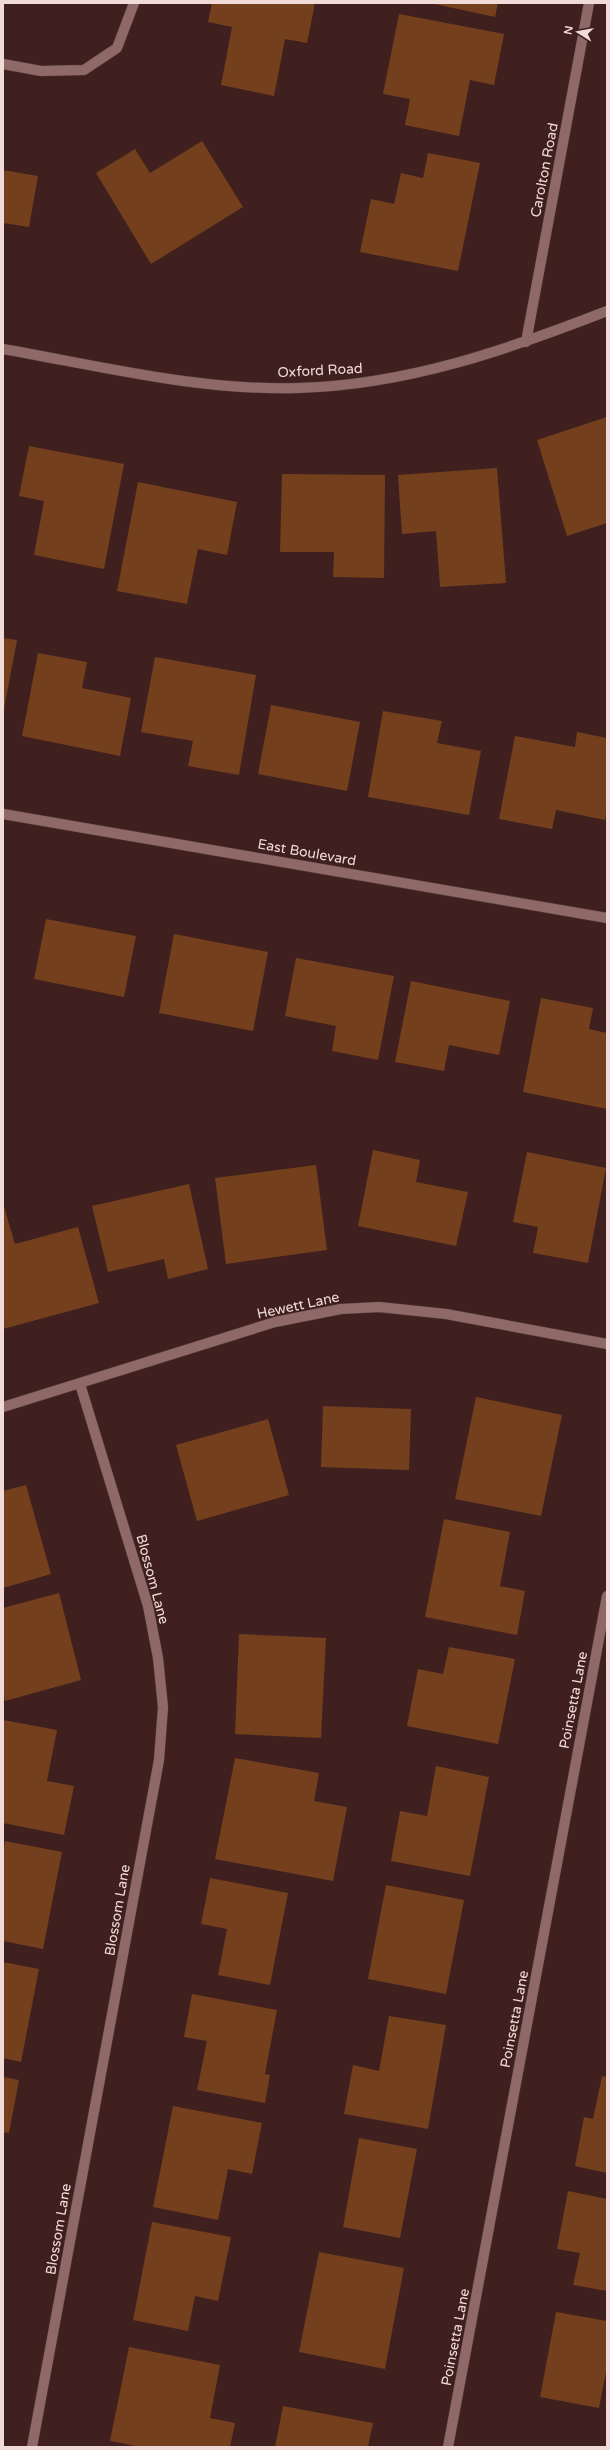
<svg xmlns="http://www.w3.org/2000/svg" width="610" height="2450" font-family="'Varela Round',sans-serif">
	<rect width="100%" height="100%" fill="#3f201f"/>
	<path fill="#743f1d" d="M 212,3 L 315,3 L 307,43 L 285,39 L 274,96 L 221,85 L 232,27 L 208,22 Z
		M 430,3 L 498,3 L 495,17 Z
		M 399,14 L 504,34 L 494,85 L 470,80 L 459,136 L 405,125 L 410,99 L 383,94 Z
		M 202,141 L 243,207 L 151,264 L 96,173 L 135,149 L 150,173 Z
		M 428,153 L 480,163 L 458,271 L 360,252 L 371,199 L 394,204 L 401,173 L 423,178 Z
		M 3,170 L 38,176 L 29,227 L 3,223 Z
		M 607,417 L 607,523 L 567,536 L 537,440 Z
		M 29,446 L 124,464 L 104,569 L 34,555 L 44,501 L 19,496 Z
		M 497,468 L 506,583 L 440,587 L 436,531 L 402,534 L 398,475 Z
		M 282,474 L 385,475 L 384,578 L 333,577 L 334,552 L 280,552 Z
		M 138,482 L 237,502 L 227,555 L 198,549 L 187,604 L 117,591 Z
		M 3,638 L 17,640 L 4,709 L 3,709 Z
		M 38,653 L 87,662 L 82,688 L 131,698 L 120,756 L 22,736 Z
		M 155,657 L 256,675 L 239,775 L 188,766 L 193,741 L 141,732 Z
		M 271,705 L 360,722 L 347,791 L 258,774 Z
		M 383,711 L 442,721 L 437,743 L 481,751 L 469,815 L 368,797 Z
		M 577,732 L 607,738 L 607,807 L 605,820 L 556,810 L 552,829 L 499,819 L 515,736 L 575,747 Z
		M 46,919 L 136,936 L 124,997 L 34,979 Z
		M 174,934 L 268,952 L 253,1031 L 159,1013 Z
		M 296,958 L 394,976 L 378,1060 L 332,1051 L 336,1026 L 285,1016 Z
		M 411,981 L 510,1001 L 499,1055 L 449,1045 L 444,1071 L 395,1062 Z
		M 541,998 L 593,1008 L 589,1029 L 607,1033 L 607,1109 L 523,1092 Z
		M 373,1150 L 420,1160 L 416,1182 L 468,1192 L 456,1246 L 358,1226 Z
		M 527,1152 L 606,1168 L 588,1263 L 533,1253 L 538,1227 L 513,1222 Z
		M 316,1165 L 327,1250 L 226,1264 L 215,1178 Z
		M 189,1184 L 208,1269 L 168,1279 L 164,1259 L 108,1272 L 92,1206 Z
		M 3,1203 L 15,1244 L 78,1227 L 99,1303 L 3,1329 Z
		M 476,1397 L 562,1415 L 541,1516 L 455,1499 Z
		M 323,1406 L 411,1409 L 409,1470 L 321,1467 Z
		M 268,1419 L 289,1495 L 197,1521 L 176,1445 Z
		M 26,1485 L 51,1574 L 3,1588 L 3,1491 Z
		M 444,1519 L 510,1532 L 500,1586 L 525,1591 L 517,1635 L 425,1617 Z
		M 59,1593 L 81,1680 L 5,1701 L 3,1692 L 3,1608 Z
		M 239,1634 L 326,1638 L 321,1738 L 235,1734 Z
		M 449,1647 L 515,1659 L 498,1744 L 407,1726 L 418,1669 L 443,1674 Z
		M 3,1720 L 57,1730 L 47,1781 L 74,1786 L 64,1835 L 3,1823 Z
		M 235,1758 L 319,1773 L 314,1801 L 347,1807 L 333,1881 L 215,1859 Z
		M 436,1766 L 489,1777 L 470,1876 L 391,1861 L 400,1811 L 427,1816 Z
		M 5,1841 L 62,1852 L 43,1949 L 3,1941 L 3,1853 Z
		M 210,1878 L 288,1893 L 270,1985 L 218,1975 L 227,1929 L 201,1924 Z
		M 386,1885 L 464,1900 L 446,1994 L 368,1979 Z
		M 3,1962 L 39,1969 L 21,2062 L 3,2058 Z
		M 192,1994 L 277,2010 L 265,2074 L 270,2075 L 265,2103 L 197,2090 L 207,2041 L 184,2037 Z
		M 389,2016 L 446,2025 L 428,2129 L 344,2114 L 353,2065 L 379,2071 Z
		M 602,2076 L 607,2077 L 607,2173 L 575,2166 L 584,2117 L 593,2119 Z
		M 3,2077 L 19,2080 L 9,2133 L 3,2132 Z
		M 173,2106 L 262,2123 L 252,2174 L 228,2169 L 218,2220 L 153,2207 Z
		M 359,2138 L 417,2149 L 400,2238 L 343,2227 Z
		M 568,2191 L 607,2199 L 607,2291 L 573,2285 L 580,2253 L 557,2249 Z
		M 152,2222 L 231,2237 L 218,2301 L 195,2296 L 188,2331 L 133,2320 Z
		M 319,2252 L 404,2268 L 385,2369 L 299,2352 Z
		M 556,2312 L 607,2321 L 607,2367 L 599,2408 L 540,2397 Z
		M 129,2347 L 220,2365 L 210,2418 L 235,2423 L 230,2447 L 141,2447 L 110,2441 Z
		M 283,2406 L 373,2423 L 368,2447 L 275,2447 Z"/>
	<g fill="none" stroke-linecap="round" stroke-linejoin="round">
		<defs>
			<path id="minor" d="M 3,64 L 41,71 L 84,70 L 117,48 L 134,3
				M 526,342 L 589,3
				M 3,814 L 607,918
				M 3,1407 L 275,1322 L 341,1309 L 379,1307 L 446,1314 L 607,1344
				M 32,2447 L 159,1760 L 163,1707 L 158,1658 L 148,1606 L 80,1384
				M 448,2447 L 607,1596"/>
			<path id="tertiary" d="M 3,349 C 100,366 199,391 298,388 C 407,385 507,350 607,311"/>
		</defs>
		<use href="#minor" stroke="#553b3a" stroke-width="11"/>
		<use href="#tertiary" stroke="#553b3a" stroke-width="11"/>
		<use href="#minor" stroke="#8e6967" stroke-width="10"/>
		<use href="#tertiary" stroke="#8e6967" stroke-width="10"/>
	</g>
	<g text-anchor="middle" stroke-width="3" stroke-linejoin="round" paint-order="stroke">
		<g font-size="14" fill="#f0dbd9" stroke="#3f201f">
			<text transform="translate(544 170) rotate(-79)" y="5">Carolton Road</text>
			<text transform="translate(320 370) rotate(-3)" y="5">Oxford Road</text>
			<text transform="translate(307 852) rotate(10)" y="5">East Boulevard</text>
			<text transform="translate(298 1305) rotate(-12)" y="5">Hewett Lane</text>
			<text transform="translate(153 1579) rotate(75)" y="5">Blossom Lane</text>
			<text transform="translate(573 1700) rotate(-79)" y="5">Poinsetta Lane</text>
			<text transform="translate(117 1910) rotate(-80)" y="5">Blossom Lane</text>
			<text transform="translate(514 2019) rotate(-79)" y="5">Poinsetta Lane</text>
			<text transform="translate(58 2229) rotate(-80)" y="5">Blossom Lane</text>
			<text transform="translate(455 2337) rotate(-79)" y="5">Poinsetta Lane</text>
		</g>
	</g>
	<rect width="610" height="2450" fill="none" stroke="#f0dbd9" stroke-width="8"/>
	<g transform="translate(578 32) rotate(281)" stroke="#3f201f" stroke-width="3" paint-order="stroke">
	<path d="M0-3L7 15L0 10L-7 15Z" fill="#f0dbd9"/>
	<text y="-6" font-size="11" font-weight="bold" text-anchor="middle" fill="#f0dbd9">N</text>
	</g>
</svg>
